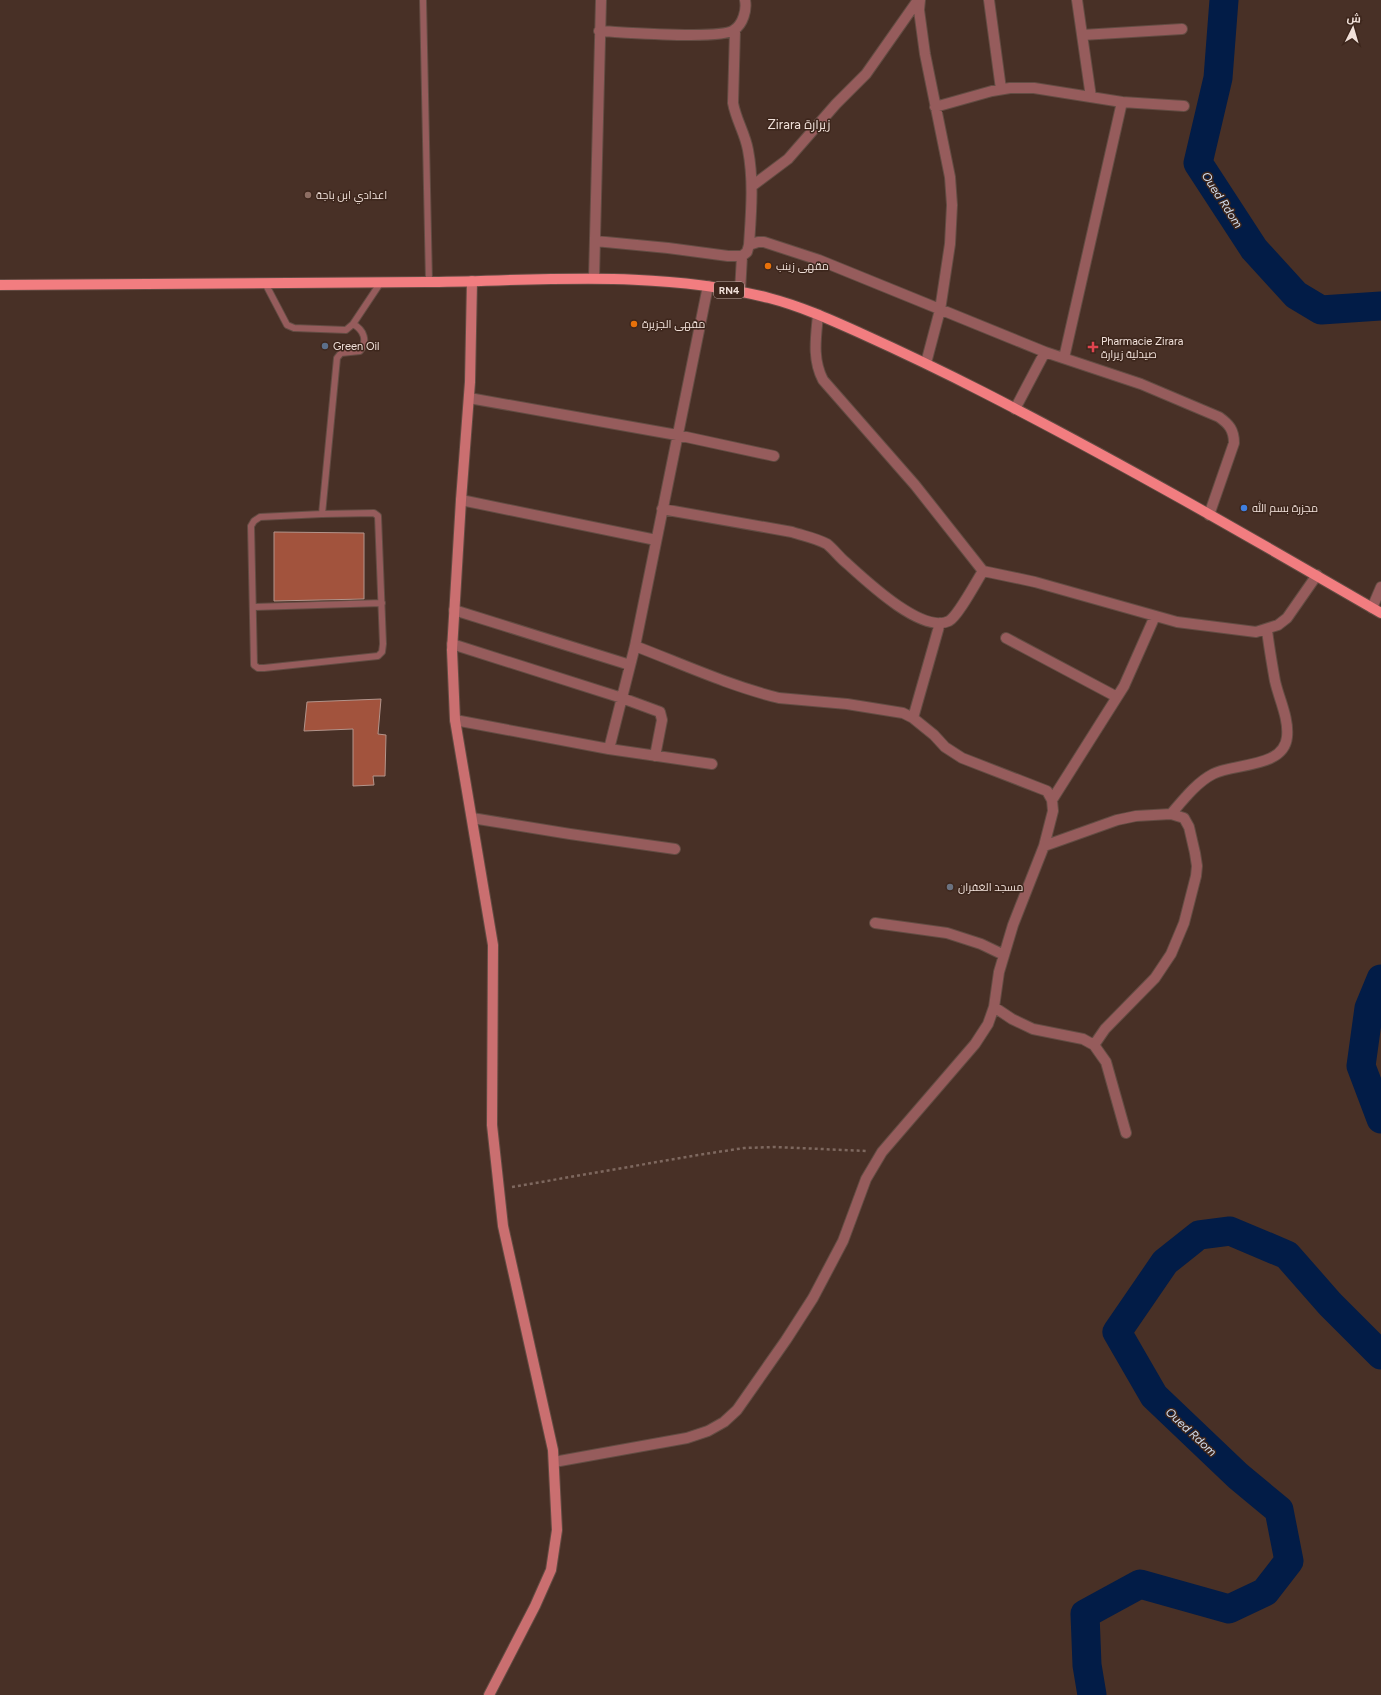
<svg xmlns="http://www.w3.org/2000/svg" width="1381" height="1695" font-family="Figtree,Cairo,sans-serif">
	<rect width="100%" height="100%" fill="#483026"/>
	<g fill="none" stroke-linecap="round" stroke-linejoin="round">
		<path stroke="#021c47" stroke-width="29" d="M 1224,0 L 1218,78 L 1198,163 L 1254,249 L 1296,295 L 1321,310 L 1381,306
			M 1381,979 L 1369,1008 L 1361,1066 L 1381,1119
			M 1092,1695 L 1087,1665 L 1085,1614 L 1140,1584 L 1229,1609 L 1265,1592 L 1289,1561 L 1279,1510 L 1238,1476 L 1154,1396 L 1117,1332 L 1165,1262 L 1199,1235 L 1230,1231 L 1287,1255 L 1330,1304 L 1381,1355"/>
	</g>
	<path fill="#a2533d" stroke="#b3948b" d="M 274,532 L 364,533 L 364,599 L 274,601 Z
		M 381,699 L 378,734 L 386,735 L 385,776 L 373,776 L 374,785 L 353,786 L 353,729 L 304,731 L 307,702 Z"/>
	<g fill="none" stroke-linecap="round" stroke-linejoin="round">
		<defs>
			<path id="lane" d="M 423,0 L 429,282
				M 265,283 L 287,325 L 294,328 L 346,330 L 353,324 L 381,282
				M 374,513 L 378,516 L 383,644 L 382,652 L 378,656 L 264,668 L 258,668 L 254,665 L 251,526 L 254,521 L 260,517 L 322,514 Z
				M 322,514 L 337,358 L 341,353 L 360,351 C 368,341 364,330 353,324
				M 253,607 L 382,603"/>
			<path id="street" d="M 920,0 L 919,10 L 925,54 L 950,177 L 952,205 L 950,244 L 940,310 L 926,363
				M 989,0 L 1001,89
				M 1077,0 L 1091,97
				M 735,30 L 733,103 C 736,120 745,133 748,150 C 754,181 751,214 749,245 L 747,252 L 742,256 L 740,292
				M 599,31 C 622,32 720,40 734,30 C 743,24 747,10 745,0
				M 1082,35 L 1182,29
				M 935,107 L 992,91 L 1010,88 L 1034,88 L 1122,102 L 1184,106
				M 752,186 L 788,159 L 836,104 L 866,74 L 918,0
				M 595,241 L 668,248 L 728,256 L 742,256
				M 749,245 L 758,242 L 764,242 L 819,260 L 1045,352
				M 594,278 L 601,0
				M 818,315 C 816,337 812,359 823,380 L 915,485 L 983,571
				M 1064,358 L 1122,102
				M 469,398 L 677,435 L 774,456
				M 1015,409 L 1045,352 L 1141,384 L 1219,417 C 1229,424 1234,430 1234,443 L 1209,515
				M 461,500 L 656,540
				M 662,509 L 792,532 C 804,536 816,538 827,544 C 832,548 837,554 842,559 C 861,576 921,635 949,621 C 958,616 976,582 983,571 L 1035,582 L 1177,622 L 1256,632 L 1278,625 L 1287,618 L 1317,575
				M 1372,608 L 1381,587
				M 454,610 L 630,665
				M 1006,638 L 1117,697
				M 452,644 L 622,698 L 660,712 L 662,720 L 655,756
				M 913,718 L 940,623
				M 455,720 L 609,749 L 635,646
				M 609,749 L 712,764
				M 1052,800 L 1124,686 L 1155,616
				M 1171,814 C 1183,800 1197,782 1213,774 C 1234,763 1284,768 1287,737 C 1289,718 1279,699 1275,681 C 1272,664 1269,647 1267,630
				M 472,818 L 570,834 L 675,849
				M 1044,846 L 1117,820 L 1136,816 L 1171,814 L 1184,818 L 1189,827 L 1195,853 L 1197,866 L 1196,876 L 1184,923 L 1171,954 L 1155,978 L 1105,1029 L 1094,1045
				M 875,923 L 947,933 L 981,944 L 1004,955
				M 994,1007 L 1012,1019 L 1033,1029 L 1083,1039 L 1094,1045 L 1106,1062 L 1126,1133
				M 554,1462 L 687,1438 L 708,1431 L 724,1422 L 737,1410 L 786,1340 L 813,1298 L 843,1241 L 866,1179 L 882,1152 L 975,1044 L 988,1024 L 994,1007 L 999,972 L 1013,925 L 1044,846 L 1053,811 L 1052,800 L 1047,791 L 962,758 L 945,747 L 934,735 L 913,718 L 903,713 L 847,704 L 779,698 C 730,686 682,664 635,646 L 708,286"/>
			<path id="secondary" d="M 472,281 L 470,382 L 461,500 L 452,650 L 455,720 L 493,945 L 492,1125 L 503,1226 L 553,1450 L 557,1530 L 551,1570 L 535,1606 L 489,1695"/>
			<path id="primary" d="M 0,285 C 142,283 284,283 425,282 C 540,281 656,269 769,298 C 800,306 829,319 858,332 C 900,351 942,371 983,392 C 1118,461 1250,537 1381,613"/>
		</defs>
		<use href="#lane" stroke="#634c43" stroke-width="8"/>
		<use href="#street" stroke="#634c43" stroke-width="12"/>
		<use href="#secondary" stroke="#634c43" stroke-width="12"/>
		<use href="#primary" stroke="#634c43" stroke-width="12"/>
		<path stroke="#7e685f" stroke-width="2.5" stroke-dasharray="3 3" stroke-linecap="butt" d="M 512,1187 L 698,1155 L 744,1148 L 775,1147 L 867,1151"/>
		<use href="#lane" stroke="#965c5c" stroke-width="6"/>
		<use href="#street" stroke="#965c5c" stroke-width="10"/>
		<use href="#secondary" stroke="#ca6f70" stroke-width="10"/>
		<use href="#primary" stroke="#f27d80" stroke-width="10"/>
	</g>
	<circle fill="#8d6e63" stroke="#3d261c" stroke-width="1.5" cx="308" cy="195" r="4"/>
	<g fill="#e8710a" stroke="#3d261c" stroke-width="1.5">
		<circle cx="768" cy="266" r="4"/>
		<circle cx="634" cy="324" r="4"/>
	</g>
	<circle fill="#5c6f8a" stroke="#3d261c" stroke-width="1.5" cx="325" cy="346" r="4"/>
	<path fill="#e0444e" stroke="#3d261c" stroke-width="1.5" d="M1091 341h4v4h4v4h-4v4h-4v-4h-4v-4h4z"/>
	<circle fill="#3f7fe0" stroke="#3d261c" stroke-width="1.5" cx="1244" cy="508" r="4"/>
	<circle fill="#6b7280" stroke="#3d261c" stroke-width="1.5" cx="950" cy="887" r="4"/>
	<g text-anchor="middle" stroke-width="3" stroke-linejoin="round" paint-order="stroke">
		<rect fill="#3d261c" stroke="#bba9a1" stroke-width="1" x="714" y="282" width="30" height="16" rx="3"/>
		<g font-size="10" font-weight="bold" fill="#f1e1da">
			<text x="729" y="294">RN4</text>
		</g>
		<g font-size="11" fill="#f1e1da" stroke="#3d261c" text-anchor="start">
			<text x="316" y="199">اعدادي ابن باجة</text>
			<text x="776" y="270">مقهى زينب</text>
			<text x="642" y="328">مقهى الجزيرة</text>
			<text x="1101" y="345">Pharmacie Zirara<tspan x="1101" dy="13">صيدلية زيرارة</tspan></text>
			<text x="333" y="350">Green Oil</text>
			<text x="1252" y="512">مجزرة بسم الله</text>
			<text x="958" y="891">مسجد الغفران</text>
		</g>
		<g font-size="12" font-style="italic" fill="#d0dcee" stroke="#3d261c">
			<text transform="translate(1222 200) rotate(57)" y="4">Oued Rdom</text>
			<text transform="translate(1191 1432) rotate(43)" y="4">Oued Rdom</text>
		</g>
		<g font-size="13" fill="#f1e1da" stroke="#3d261c">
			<text x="799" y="129">Zirara زيرارة</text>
		</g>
	</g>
	<g transform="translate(1353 28) rotate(5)" stroke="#3d261c" stroke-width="3" paint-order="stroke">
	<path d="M0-3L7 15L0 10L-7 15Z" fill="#f1e1da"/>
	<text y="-6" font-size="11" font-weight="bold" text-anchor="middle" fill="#f1e1da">ش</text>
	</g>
</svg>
